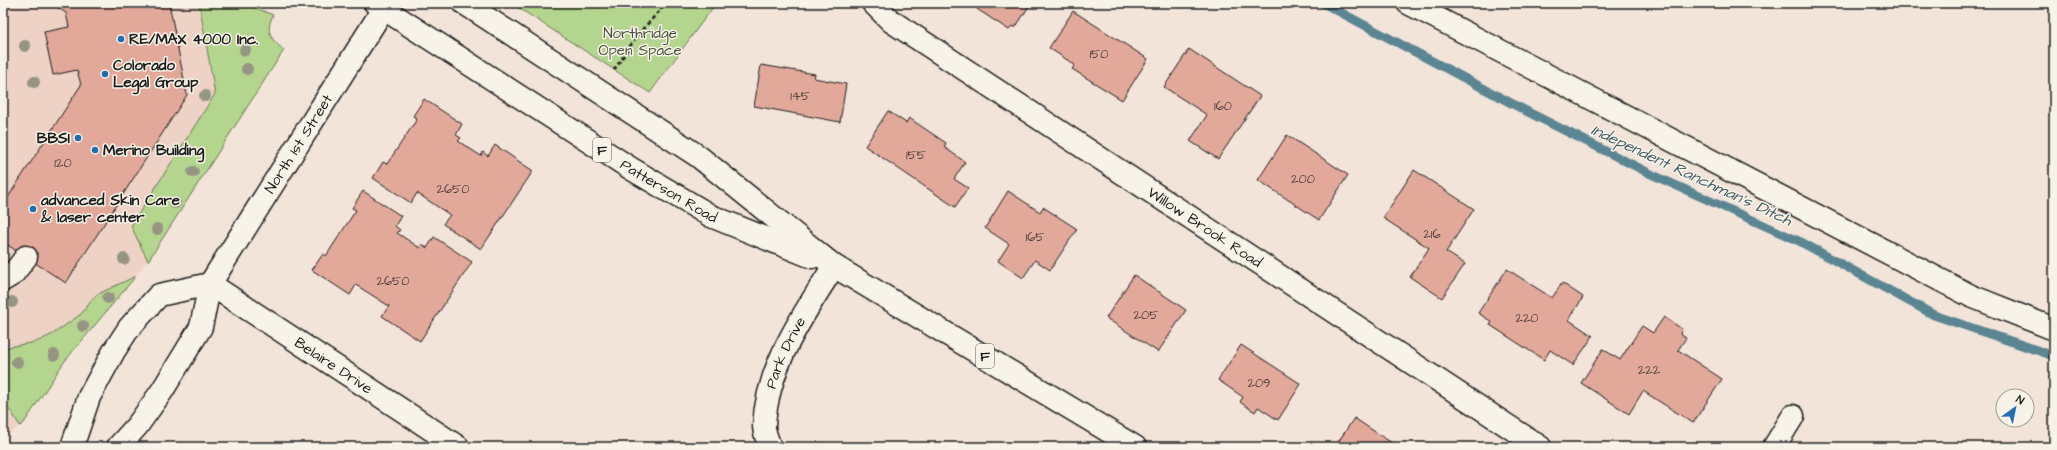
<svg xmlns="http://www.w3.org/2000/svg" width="2057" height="450" font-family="'Architects Daughter',sans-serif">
	<rect width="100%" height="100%" fill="#f3e4d9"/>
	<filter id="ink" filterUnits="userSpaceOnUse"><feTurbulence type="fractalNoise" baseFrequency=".025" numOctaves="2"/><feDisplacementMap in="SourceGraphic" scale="8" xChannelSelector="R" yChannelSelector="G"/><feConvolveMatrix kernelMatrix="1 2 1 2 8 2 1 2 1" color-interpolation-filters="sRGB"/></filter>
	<g filter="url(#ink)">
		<path fill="#eed2c6" d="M 3,3 L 243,3 L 273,15 L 269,28 L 269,33 L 276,43 L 284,50 L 152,256 L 64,362 L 24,423 L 12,432 L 3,435 Z"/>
		<path fill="#b4d58e" stroke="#687855" d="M 199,3 L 243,3 L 273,15 C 265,31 271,40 284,50 L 148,261 L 131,226 L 215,94 Z
			M 511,3 L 716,3 L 650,93 Z
			M 136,276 L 64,362 L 24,423 L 20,426 L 12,413 L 3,403 L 3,348 L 36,342 L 53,334 L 81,314 L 96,295 Z"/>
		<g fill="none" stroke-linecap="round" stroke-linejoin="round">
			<path stroke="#5a8693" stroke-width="9" d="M 1323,3 L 1530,113 L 1653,175 L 1801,242 L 1934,315 L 2054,356"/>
		</g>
		<path fill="#e2a99b" stroke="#1c1c1c" d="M 51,3 L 169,3 L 187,95 L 66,283 L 3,242 L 3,205 L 81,85 L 77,70 L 53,75 L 44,32 L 69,27 L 66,13 Z
			M 981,3 L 1031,3 L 1015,28 L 1012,26 L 1009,30 L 977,9 Z
			M 1073,11 L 1148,59 L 1122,100 L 1072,69 L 1075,65 L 1049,48 Z
			M 1189,49 L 1260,96 L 1218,159 L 1190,141 L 1207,115 L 1164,87 Z
			M 761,65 L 815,74 L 814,78 L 846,84 L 840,122 L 754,106 Z
			M 424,99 L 462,124 L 456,135 L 461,138 L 458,141 L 481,156 L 483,152 L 488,156 L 495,145 L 533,171 L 481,249 L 443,224 L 450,215 L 417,193 L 411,203 L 373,178 L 383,162 L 387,164 L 417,119 L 413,116 Z
			M 888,111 L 906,123 L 909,118 L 946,143 L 944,147 L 965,162 L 954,179 L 968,188 L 955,207 L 865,146 Z
			M 1287,135 L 1348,175 L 1319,220 L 1258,180 Z
			M 1414,170 L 1474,209 L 1446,252 L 1465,264 L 1442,298 L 1410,277 L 1429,248 L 1383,218 Z
			M 363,191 L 401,216 L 395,226 L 400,230 L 397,233 L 420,248 L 422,244 L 427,248 L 434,237 L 472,262 L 420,341 L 382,316 L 389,306 L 356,285 L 350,295 L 312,270 L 323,254 L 326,256 L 356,210 L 352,208 Z
			M 1008,191 L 1040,212 L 1043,207 L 1077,229 L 1050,270 L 1035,260 L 1023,278 L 998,261 L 1009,244 L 985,228 Z
			M 1507,269 L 1552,298 L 1562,283 L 1583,297 L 1569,320 L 1593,336 L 1573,365 L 1550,350 L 1544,360 L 1490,325 L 1492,322 L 1478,313 Z
			M 1134,275 L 1186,310 L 1158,352 L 1106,318 Z
			M 1664,317 L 1682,329 L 1680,334 L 1686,338 L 1678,350 L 1722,379 L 1693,423 L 1643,391 L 1629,414 L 1581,383 L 1603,349 L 1620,360 L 1642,326 L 1653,333 Z
			M 1241,345 L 1301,384 L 1278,420 L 1258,407 L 1255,412 L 1240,402 L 1243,397 L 1218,380 Z
			M 1354,418 L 1398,447 L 1335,447 Z"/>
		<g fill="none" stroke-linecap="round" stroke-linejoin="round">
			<defs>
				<g id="minor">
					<path id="s1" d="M 873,3 L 891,21 L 1540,447"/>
					<path d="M 1408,3 L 1971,296 L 2054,329"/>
					<path d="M 3,280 L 13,274 L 26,257"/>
					<path id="s2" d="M 210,284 L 458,447"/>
					<path id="s3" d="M 770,447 C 768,441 764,433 764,426 C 767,366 803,315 834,266"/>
					<path d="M 1774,447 L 1793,416"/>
				</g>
				<g id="major">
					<path id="s4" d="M 375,3 L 630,168 L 711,216 L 812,257"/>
					<path d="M 464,3 L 698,156 L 834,266 L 1135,447"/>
					<path d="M 72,447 L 89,397 L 114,351 L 129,328 L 159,295 L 210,284"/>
					<path id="s5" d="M 118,447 L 137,426 L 162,391 L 201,327 L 210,284 L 387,3"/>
				</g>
			</defs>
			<use href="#minor" stroke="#1c1c1c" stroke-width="25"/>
			<use href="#major" stroke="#1c1c1c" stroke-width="25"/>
			<path stroke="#1c1c1c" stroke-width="2.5" stroke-dasharray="4 3" stroke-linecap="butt" d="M 614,70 L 639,33 L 667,3"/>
			<use href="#minor" stroke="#f7f3e8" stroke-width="22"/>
			<use href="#major" stroke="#f7f3e8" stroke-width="22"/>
		</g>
		<g fill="#969584">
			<circle cx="25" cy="46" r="6"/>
			<circle cx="245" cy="50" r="6"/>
			<circle cx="247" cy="69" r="6"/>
			<circle cx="34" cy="82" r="6"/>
			<circle cx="205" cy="96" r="6"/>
			<circle cx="193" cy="172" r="6"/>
			<circle cx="175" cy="203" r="6"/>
			<circle cx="157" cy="229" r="6"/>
			<circle cx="124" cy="259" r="6"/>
			<circle cx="108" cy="298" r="6"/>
			<circle cx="12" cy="302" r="6"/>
			<circle cx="83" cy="326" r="6"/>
			<circle cx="54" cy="355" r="6"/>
			<circle cx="17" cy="362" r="6"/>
		</g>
	</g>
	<g fill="#1f6fb2" stroke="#f7f3e8" stroke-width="1.5">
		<circle cx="121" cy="39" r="4"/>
		<circle cx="105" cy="74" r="4"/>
		<circle cx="78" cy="138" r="4"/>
		<circle cx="95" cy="150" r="4"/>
		<circle cx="33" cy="209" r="4"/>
	</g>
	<g text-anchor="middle" stroke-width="3" stroke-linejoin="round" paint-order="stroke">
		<g font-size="13" fill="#4e3f3c">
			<text x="1099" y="58">150</text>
			<text x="800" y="100">145</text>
			<text x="1223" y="110">160</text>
			<text x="916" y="159">155</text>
			<text x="63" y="167">120</text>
			<text x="1303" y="183">200</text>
			<text x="453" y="193">2650</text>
			<text x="1432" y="238">216</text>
			<text x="1035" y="241">165</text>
			<text x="393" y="285">2650</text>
			<text x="1146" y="319">205</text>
			<text x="1527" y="322">220</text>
			<text x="1649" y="374">222</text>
			<text x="1259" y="387">209</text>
		</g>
		<g fill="#f7f3e8" stroke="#5e5c59" stroke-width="1">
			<rect x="593" y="138" width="18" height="24" rx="3"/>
			<rect x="976" y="344" width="18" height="24" rx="3"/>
		</g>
		<g font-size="14" font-weight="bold" fill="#1c1c1c">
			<text x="602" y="155">F</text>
			<text x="985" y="361">F</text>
		</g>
		<g font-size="15" fill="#4a543e" stroke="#f7f3e8">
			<text x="640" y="38">Northridge<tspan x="640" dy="17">Open Space</tspan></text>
		</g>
		<g font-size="15" font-weight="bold" fill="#1c1c1c" stroke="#f7f3e8" text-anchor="start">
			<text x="129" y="44">RE/MAX 4000 Inc.</text>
			<text x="113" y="70">Colorado<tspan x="113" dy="17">Legal Group</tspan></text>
			<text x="70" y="143" text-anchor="end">BBSI</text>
			<text x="103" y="155">Merino Building</text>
			<text x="41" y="205">advanced Skin Care<tspan x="41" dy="17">&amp; laser center</tspan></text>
		</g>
		<g font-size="15" fill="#1c1c1c" stroke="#f7f3e8">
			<text dy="5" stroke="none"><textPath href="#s5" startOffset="356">North 1st Street</textPath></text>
			<text dy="5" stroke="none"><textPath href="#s4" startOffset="349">Patterson Road</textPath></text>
			<text dy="5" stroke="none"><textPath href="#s1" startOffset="401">Willow Brook Road</textPath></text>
			<text dy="5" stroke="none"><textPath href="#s3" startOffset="99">Park Drive</textPath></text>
			<text dy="5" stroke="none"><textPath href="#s2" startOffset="148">Belaire Drive</textPath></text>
		</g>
		<g font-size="16" font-style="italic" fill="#405a62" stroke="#f7f3e8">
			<text transform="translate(1692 174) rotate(25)" y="6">Independent Ranchman's Ditch</text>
		</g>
	</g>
	<rect width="2057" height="450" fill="none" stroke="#f7f3e8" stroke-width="16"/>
	<rect x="8" y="8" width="2041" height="434" fill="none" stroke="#1c1c1c" stroke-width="1.5" filter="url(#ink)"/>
	<g transform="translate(2015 408) rotate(33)"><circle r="19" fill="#f7f3e8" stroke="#9f9d96"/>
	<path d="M0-3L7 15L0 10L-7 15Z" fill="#1f6fb2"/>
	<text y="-6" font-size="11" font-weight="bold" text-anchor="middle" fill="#1c1c1c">N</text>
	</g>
</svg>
